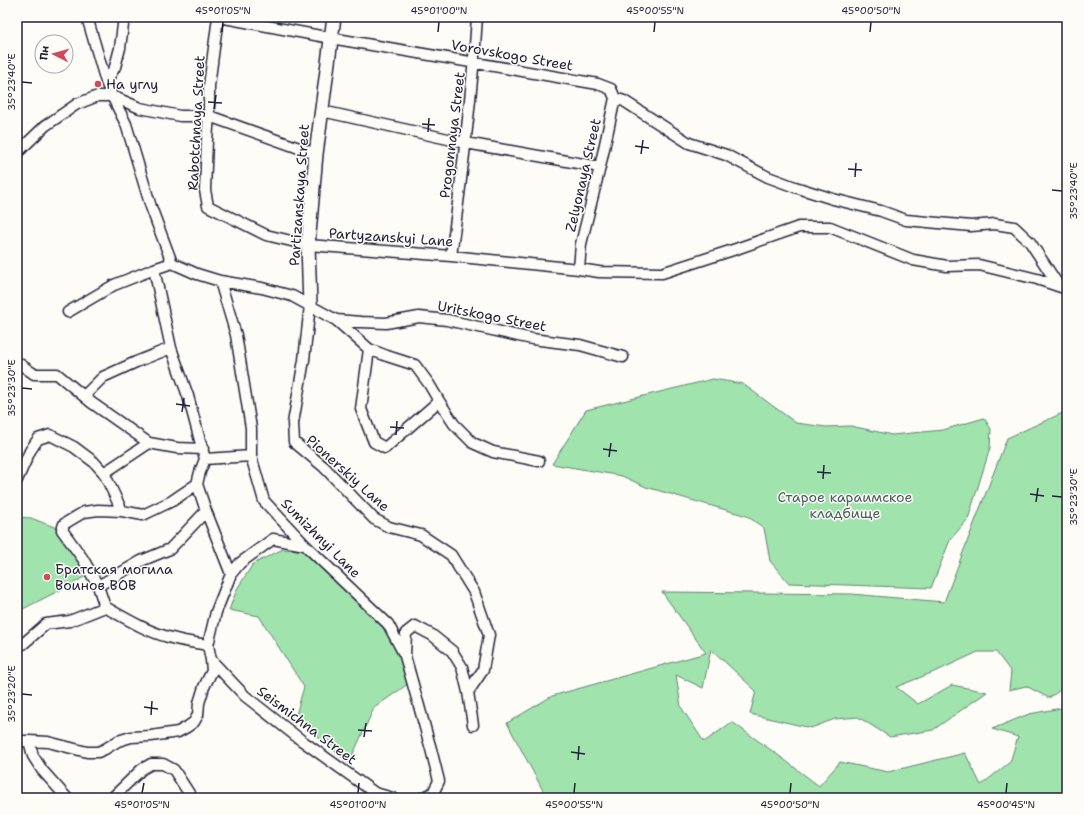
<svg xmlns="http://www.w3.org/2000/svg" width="1084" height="815" font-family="'Shantell Sans',sans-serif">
	<rect width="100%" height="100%" fill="#fdfcf7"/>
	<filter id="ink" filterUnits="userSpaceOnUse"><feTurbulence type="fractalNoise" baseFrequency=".025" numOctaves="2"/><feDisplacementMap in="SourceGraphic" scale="8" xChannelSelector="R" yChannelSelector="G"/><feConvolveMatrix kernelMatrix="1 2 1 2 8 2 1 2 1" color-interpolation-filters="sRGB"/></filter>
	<g filter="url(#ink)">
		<path fill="#a1e3ad" stroke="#628274" d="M 713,379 L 743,384 L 796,423 L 826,427 L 851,426 L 892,435 L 943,430 L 984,418 L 991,429 L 990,448 L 968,519 L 950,540 L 931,588 L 789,583 L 770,561 L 764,528 L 747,516 L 646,487 L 622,476 L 552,464 L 586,410 Z
			M 1067,411 L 1067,685 L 1049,698 L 1026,686 L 1009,690 L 1011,672 L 996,652 L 978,652 L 939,670 L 896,687 L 918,704 L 952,685 L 987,692 L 933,730 L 890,737 L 858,717 L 835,719 L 811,728 L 750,714 L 756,691 L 711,649 L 703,688 L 676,675 L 681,707 L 704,742 L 732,722 L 782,758 L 819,786 L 840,762 L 888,772 L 965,753 L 981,785 L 1010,762 L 1018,737 L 992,729 L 1029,714 L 1067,707 L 1067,798 L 547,798 L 507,723 L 552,696 L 706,653 L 662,592 L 851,594 L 944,602 L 1007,438 Z
			M 17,517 L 31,518 L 62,530 L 89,574 L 74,583 L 17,612 Z
			M 283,549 L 308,551 L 388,629 L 412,681 L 374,708 L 349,763 L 295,718 L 304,687 L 259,616 L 229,610 L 237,589 L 253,564 Z"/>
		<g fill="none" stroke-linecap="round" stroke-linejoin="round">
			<defs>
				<path id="minor" d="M 87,17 L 106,82 L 112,96 L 126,124 L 151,207 L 172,263
					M 218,17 L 209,86 L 209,116 L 207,140 L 205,190 L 208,206 L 266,235 L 308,245 L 451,256 L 579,269 L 599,272 L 662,273 L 736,249 L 799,227 L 830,227 L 913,260 L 947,266 L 979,265 L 1037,279 L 1067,289
					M 219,17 L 331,38 L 598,84 L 611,89 L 615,98 L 600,167 L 581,244 L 579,269
					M 106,82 L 115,67 L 120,48 L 124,17
					M 615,98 L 624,101 L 689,143 L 726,155 L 768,177 L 795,187 L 833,199 L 881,211 L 906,220 L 971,226 L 995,224 L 1014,227 L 1030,242 L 1059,286
					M 322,111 L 466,143 L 600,167
					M 17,153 L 45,126 L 77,104 L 98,96 L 112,96 L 140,108 L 180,116 L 209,116 L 316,154
					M 451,256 C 462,176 472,97 477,17
					M 172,263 L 197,274 L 220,281 L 262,288 L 292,296 L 336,320 L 361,322 L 386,323 L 419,317 L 447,320 L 532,339 L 580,345 L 623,357
					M 172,263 L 154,269 L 171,348 L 188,396 L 205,459 L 200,472 L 197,484 L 206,511 L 231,574
					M 220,281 L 236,335 L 251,428 L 251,456 L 264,501 L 305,545 L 388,624 L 405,656 L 431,749 L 439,781 L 433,793 L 435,798
					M 310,305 L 304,360 L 293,423 L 294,442 L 324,467 L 374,519 L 389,527 L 421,535 L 451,555 L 474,592 L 489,635 L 483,670 L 468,692 L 473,725
					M 68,312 L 114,285 L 154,269
					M 336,320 L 369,349 L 387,356 L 415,365 L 429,384 L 439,401 L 454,424 L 473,443 L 493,452 L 539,461
					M 369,349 L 361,409 L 374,442 L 385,448 L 439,401
					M 17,362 L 34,374 L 57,374 L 92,403 L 149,443 L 177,448 L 203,449
					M 84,396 L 103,377 L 136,362 L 171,348
					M 205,459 L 251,456
					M 104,473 L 149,443
					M 17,480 L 30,451 L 38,439 L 50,435 L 74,447 L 94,462 L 104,473 L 122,511 L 143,515 L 172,501 L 197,484
					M 122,511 L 98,510 L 84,512 L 64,524 L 62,530 L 83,559 L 98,586 L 105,607 C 125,618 146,631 168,637 C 181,641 195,643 208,645
					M 98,586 L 141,561 L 170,549 L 206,511
					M 17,647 L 23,644 L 46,624 L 70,621 L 105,607
					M 405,656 L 406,633 L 415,626 L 432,635 L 452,651 L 462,667 L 468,692
					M 211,660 L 245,696 L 301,740 L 375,793 L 393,798
					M 17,741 L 29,741 L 48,742 L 87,752 L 98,752 L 105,749 L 118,741 L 131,737 L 151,736 L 178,732 L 187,727 L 194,722 L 198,715 L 199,703 L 204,687 L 212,671 L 211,660 L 208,645 L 216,612 L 231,574 L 240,563 L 273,539 L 305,545
					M 29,741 L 33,756 L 42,770 L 67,798
					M 112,798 L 142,769 L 151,764 L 163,764 L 174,770 L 192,798
					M 422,798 L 433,793"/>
				<path id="tertiary" d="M 310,305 L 308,245 L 316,154 L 334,17"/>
			</defs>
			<use href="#minor" stroke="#22223b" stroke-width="13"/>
			<use href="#tertiary" stroke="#22223b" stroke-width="16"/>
			<use href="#minor" stroke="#fdfcf7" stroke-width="10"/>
			<use href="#tertiary" stroke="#fdfcf7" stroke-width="13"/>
		</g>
	</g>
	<path fill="none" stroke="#22223b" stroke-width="1.5" d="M 222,32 L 223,22M 438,32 L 439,22M 654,32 L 655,22M 870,32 L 871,22M 22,82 L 32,83M 208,102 L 222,103M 214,109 L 216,95M 422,124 L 435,125M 428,132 L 429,118M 635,146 L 649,148M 641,154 L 643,140M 848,169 L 862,170M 855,177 L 856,163M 1052,190 L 1062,191M 22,388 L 32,389M 176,404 L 190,406M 182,412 L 184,398M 390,427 L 404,428M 396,435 L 397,421M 603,449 L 617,451M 609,457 L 611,443M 817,472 L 831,473M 823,479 L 824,465M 1030,494 L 1044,496M 1052,496 L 1062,497M 1036,502 L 1038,488M 22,694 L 32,695M 144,707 L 158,709M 151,715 L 152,701M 358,730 L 372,731M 364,737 L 366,723M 571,752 L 585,754M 578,760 L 579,746M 142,793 L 144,783M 358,793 L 359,783M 574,793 L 575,783M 790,793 L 791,783M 1006,793 L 1007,783"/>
	<g fill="#d1495b" stroke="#fdfcf7" stroke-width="1.5">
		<circle cx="98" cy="84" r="4"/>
		<circle cx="47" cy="577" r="4"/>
	</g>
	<g text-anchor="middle" stroke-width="3" stroke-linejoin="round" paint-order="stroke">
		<g font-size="14" fill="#22223b" stroke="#fdfcf7">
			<text transform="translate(512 55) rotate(10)" y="5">Vorovskogo Street</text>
			<text transform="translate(196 123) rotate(-87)" y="5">Rabotchnaya Street</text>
			<text transform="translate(452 135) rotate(-83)" y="5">Progonnaya Street</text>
			<text transform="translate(583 175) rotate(-77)" y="5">Zelyonaya Street</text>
			<text transform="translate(299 195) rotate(-86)" y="5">Partizanskaya Street</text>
			<text transform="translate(391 237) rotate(4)" y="5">Partyzanskyi Lane</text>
			<text transform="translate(492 316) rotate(11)" y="5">Uritskogo Street</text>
			<text transform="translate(348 473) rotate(42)" y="5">Pionerskiy Lane</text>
			<text transform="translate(321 538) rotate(45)" y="5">Sumizhnyi Lane</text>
			<text transform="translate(307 725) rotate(37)" y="5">Seismichna Street</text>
		</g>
		<g font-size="14" fill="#22223b" stroke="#fdfcf7" text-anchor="start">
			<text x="106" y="89">На углу</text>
			<text x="55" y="574">Братская могила<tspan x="55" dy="16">Воинов ВОВ</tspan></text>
		</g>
		<g font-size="14" fill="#485c5d" stroke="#fdfcf7">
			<text x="845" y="502">Старое караимское<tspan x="845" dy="16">кладбище</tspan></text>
		</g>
	</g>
	<rect width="1084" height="815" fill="none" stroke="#fdfcf7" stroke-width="44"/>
	<g transform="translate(54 54) rotate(276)"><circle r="19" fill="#fdfcf7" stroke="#a5a5ac"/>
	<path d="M0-3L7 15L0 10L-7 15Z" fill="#d1495b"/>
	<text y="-6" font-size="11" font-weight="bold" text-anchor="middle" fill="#22223b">Пн</text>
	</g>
	<rect x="22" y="22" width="1040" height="771" fill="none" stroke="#22223b" stroke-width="1.5"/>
	<g font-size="10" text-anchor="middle" fill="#22223b">
		<text x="223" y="14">45°01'05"N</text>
		<text x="439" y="14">45°01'00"N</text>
		<text x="655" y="14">45°00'55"N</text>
		<text x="871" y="14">45°00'50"N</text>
		<text transform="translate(11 82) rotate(-90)" y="4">35°23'40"E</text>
		<text transform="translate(1073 191) rotate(-90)" y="4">35°23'40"E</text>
		<text transform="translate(11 388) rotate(-90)" y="4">35°23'30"E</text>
		<text transform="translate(1073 497) rotate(-90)" y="4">35°23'30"E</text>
		<text transform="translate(11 694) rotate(-90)" y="4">35°23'20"E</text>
		<text x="142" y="808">45°01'05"N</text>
		<text x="358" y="808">45°01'00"N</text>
		<text x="574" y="808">45°00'55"N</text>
		<text x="790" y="808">45°00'50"N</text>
		<text x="1006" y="808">45°00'45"N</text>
	</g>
</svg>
